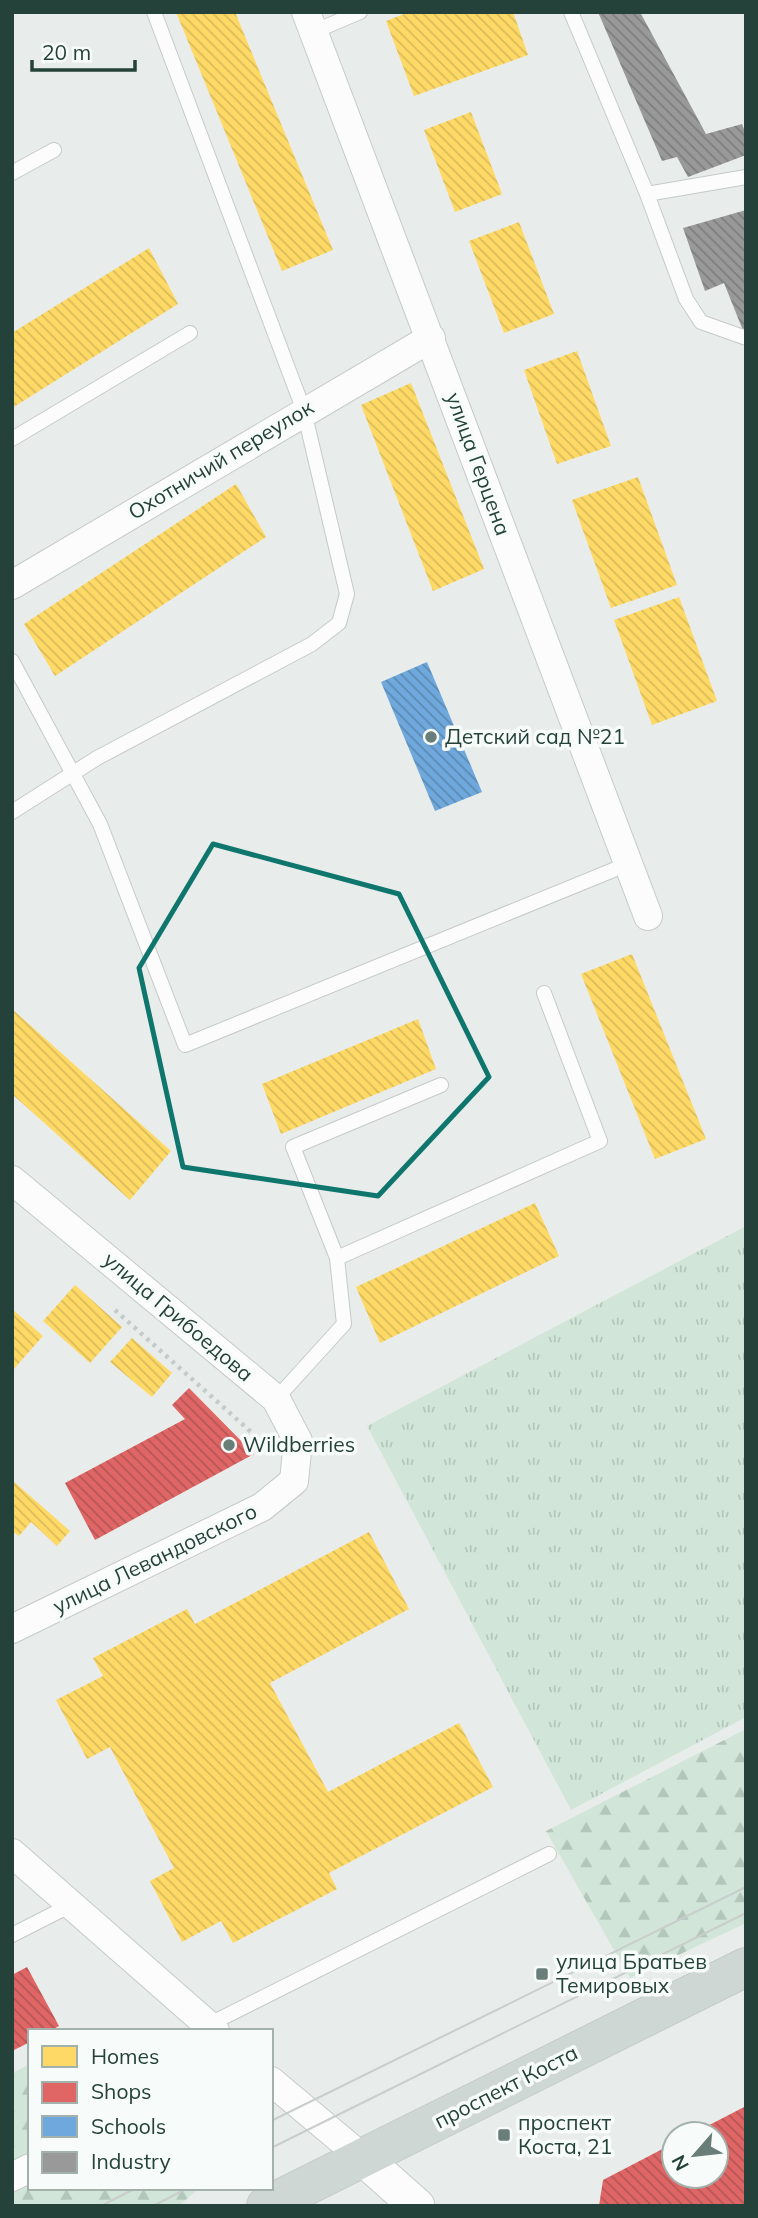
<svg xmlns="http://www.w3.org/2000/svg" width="758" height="2218" font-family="Mulish,sans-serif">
	<defs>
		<pattern id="grass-tufts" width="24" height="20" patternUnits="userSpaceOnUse" patternTransform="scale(1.75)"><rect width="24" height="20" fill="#d1e6d8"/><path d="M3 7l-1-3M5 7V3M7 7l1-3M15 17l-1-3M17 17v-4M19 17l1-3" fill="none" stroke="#b3c6ba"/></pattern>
		<pattern id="forest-firs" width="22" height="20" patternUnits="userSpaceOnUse" patternTransform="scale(1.75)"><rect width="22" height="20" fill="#d1e6d8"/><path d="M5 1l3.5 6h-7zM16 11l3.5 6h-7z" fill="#b3c6ba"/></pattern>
		<pattern id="homes-back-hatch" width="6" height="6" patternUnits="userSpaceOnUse" patternTransform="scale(1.75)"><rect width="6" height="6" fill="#ffd966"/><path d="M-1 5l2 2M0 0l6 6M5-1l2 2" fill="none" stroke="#dabb59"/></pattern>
		<pattern id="shops-back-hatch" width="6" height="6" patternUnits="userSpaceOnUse" patternTransform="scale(1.75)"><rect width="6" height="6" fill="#e06666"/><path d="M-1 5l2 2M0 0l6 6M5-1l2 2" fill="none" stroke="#b55655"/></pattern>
		<pattern id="schools-back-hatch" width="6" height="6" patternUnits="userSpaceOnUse" patternTransform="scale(1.75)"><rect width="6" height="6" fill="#6fa8dc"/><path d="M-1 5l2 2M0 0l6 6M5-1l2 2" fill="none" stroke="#5b8ab3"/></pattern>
		<pattern id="industry-back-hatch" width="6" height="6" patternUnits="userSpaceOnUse" patternTransform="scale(1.75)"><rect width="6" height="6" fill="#999"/><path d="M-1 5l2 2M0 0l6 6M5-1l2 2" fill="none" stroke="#7d7e7e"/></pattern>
	</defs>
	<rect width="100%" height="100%" fill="#e8edeb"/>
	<path fill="url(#grass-tufts)" d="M 746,1226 L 746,1717 L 571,1810 L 367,1426 Z"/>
	<path fill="url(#forest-firs)" d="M 746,1729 L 746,1923 L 630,1978 L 546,1831 Z
		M 30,2064 L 30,2188 L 199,2188 L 179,2206 L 12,2206 L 12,2073 Z"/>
	<path fill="url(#homes-back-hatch)" d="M 176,12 L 235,12 L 333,250 L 282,271 Z
		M 409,12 L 513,12 L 528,55 L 414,96 L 386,21 Z
		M 471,112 L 502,194 L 455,212 L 424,130 Z
		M 519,222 L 554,314 L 504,333 L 469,241 Z
		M 149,248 L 178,304 L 12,408 L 12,333 Z
		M 577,351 L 611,446 L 557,464 L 524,370 Z
		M 411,383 L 484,569 L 433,591 L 361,405 Z
		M 638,477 L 677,585 L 611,608 L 572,500 Z
		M 236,484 L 266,537 L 55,676 L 24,624 Z
		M 679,597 L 717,701 L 652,725 L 614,620 Z
		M 632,954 L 706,1139 L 655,1159 L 581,974 Z
		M 12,1009 L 171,1151 L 130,1200 L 12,1094 Z
		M 418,1019 L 436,1069 L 281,1134 L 262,1084 Z
		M 535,1203 L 559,1256 L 380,1343 L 356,1287 Z
		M 75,1285 L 122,1327 L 90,1363 L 43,1321 Z
		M 12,1309 L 43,1336 L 12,1371 Z
		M 132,1338 L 172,1373 L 152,1397 L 110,1362 Z
		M 12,1480 L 70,1531 L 57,1546 L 31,1522 L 19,1536 L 12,1531 Z
		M 369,1532 L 409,1609 L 270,1683 L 328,1792 L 459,1723 L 493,1787 L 329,1873 L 337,1889 L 233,1943 L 221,1921 L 182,1942 L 150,1881 L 174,1868 L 110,1747 L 87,1759 L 56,1700 L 103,1676 L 93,1658 L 187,1609 L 195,1624 Z"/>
	<path fill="url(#shops-back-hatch)" d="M 189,1388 L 254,1454 L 95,1540 L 65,1483 L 185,1419 L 172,1405 Z
		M 27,1967 L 59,2026 L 50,2031 L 30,2031 L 30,2042 L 12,2051 L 12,1975 Z
		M 746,2106 L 746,2206 L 599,2206 L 603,2180 L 674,2143 L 674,2176 L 716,2176 L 716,2134 L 692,2134 Z"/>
	<path fill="url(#schools-back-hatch)" d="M 427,662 L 482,792 L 435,811 L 381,682 Z"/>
	<path fill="url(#industry-back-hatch)" d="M 598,12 L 640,12 L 706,134 L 742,124 L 746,134 L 746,155 L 688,177 L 677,157 L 662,161 Z
		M 746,210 L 746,332 L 744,333 L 724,283 L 705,291 L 683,228 Z"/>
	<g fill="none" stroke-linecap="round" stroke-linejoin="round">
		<defs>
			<path id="service" d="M 571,12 L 647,194 L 746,177
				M 313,32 L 360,12
				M 12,173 L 54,150
				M 647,194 L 686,299 L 701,322 L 746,338
				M 12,439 L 190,333
				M 12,661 L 100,824 L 185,1045 L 628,864
				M 12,812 L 97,758 L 312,644 L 339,623 L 347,594 L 304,411 L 154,12
				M 337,1258 L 293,1147 L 441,1085
				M 276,1399 L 344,1324 L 337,1258 L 600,1141 L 544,993
				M 12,1935 L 73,1904
				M 208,2025 L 549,1854"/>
			<path id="minor" d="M 306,12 L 648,916
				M 12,585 L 431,338
				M 12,1180 L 276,1399 L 298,1441 L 294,1481 L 262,1507 L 12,1629
				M 12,1853 L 215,2031
				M 271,2081 L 364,2159
				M 12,2177 L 30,2168"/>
			<path id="tertiary" d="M 364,2159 L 417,2206"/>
			<path id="primary" d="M 266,2206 L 746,1967"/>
		</defs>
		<use href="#service" stroke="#c5cac8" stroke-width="16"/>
		<use href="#minor" stroke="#c5cac8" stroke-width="30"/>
		<use href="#tertiary" stroke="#c5cac8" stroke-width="37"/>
		<use href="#primary" stroke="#c3ccc9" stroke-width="40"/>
		<path stroke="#c3ccca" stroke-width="4.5" stroke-dasharray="3.5 5" stroke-linecap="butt" d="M 115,1310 L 260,1440"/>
		<use href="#service" stroke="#fcfcfc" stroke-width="14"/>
		<use href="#minor" stroke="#fcfcfc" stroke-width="28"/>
		<use href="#tertiary" stroke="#fcfcfc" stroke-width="35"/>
		<use href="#primary" stroke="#cfd7d5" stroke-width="38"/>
		<path stroke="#c9cdcc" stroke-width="2" d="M 271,2121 L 746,1887
			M 271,2148 L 746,1913
			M 101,2206 L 136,2188
			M 153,2206 L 188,2188"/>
	</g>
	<path fill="none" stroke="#0f766e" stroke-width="5" stroke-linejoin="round" d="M 213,844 L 399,894 L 489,1077 L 378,1196 L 183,1167 L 139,968 Z"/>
	<g fill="#697e78" stroke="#f7fbf9" stroke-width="2.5">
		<circle cx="431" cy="737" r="7"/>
		<circle cx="229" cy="1445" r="7"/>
		<rect x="535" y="1967" width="14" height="14" rx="3.5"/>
		<rect x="497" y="2128" width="14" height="14" rx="3.5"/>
	</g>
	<g text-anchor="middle" stroke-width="7" stroke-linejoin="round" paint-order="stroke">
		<g font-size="21" fill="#24423a" stroke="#f7fbf9">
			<text transform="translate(221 460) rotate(-31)" y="7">Охотничий переулок</text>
			<text transform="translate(478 464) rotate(70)" y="7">улица Герцена</text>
			<text transform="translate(178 1317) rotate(40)" y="7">улица Грибоедова</text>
			<text transform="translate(155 1559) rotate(-26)" y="7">улица Левандовского</text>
			<text transform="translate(506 2087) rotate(-27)" y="7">проспект Коста</text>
		</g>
		<g font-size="21" fill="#24423a" stroke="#f7fbf9" text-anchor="start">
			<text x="445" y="744">Детский сад №21</text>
			<text x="243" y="1452">Wildberries</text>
			<text x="556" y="1969">улица Братьев<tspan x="556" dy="24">Темировых</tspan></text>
			<text x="518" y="2130">проспект<tspan x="518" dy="24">Коста, 21</tspan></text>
		</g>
	</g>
	<rect width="758" height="2218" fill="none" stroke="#24423a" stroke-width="28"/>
	<rect x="28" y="2029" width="245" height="161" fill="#f7fbf9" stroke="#a3b1ad" stroke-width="2"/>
	<rect x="42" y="2046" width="35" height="21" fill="#ffd966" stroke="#a3b1ad" stroke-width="2"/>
	<text x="91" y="2064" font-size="21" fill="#24423a">Homes</text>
	<rect x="42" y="2082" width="35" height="21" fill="#e06666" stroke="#a3b1ad" stroke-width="2"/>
	<text x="91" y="2099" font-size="21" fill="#24423a">Shops</text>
	<rect x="42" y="2116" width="35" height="21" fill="#6fa8dc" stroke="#a3b1ad" stroke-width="2"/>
	<text x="91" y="2134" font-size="21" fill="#24423a">Schools</text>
	<rect x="42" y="2152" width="35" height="21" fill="#999999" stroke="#a3b1ad" stroke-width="2"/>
	<text x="91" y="2169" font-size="21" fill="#24423a">Industry</text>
	<g transform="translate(695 2155) rotate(242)"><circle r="33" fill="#f7fbf9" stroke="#a3b1ad" stroke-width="2"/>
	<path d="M0-5L12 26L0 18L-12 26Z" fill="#697e78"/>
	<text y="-10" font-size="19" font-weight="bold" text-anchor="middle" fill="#24423a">N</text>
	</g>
	<path d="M32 60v10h103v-10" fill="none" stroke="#24423a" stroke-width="3.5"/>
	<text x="42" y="60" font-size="21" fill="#24423a" stroke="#f7fbf9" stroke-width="5" paint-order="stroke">20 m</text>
</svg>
